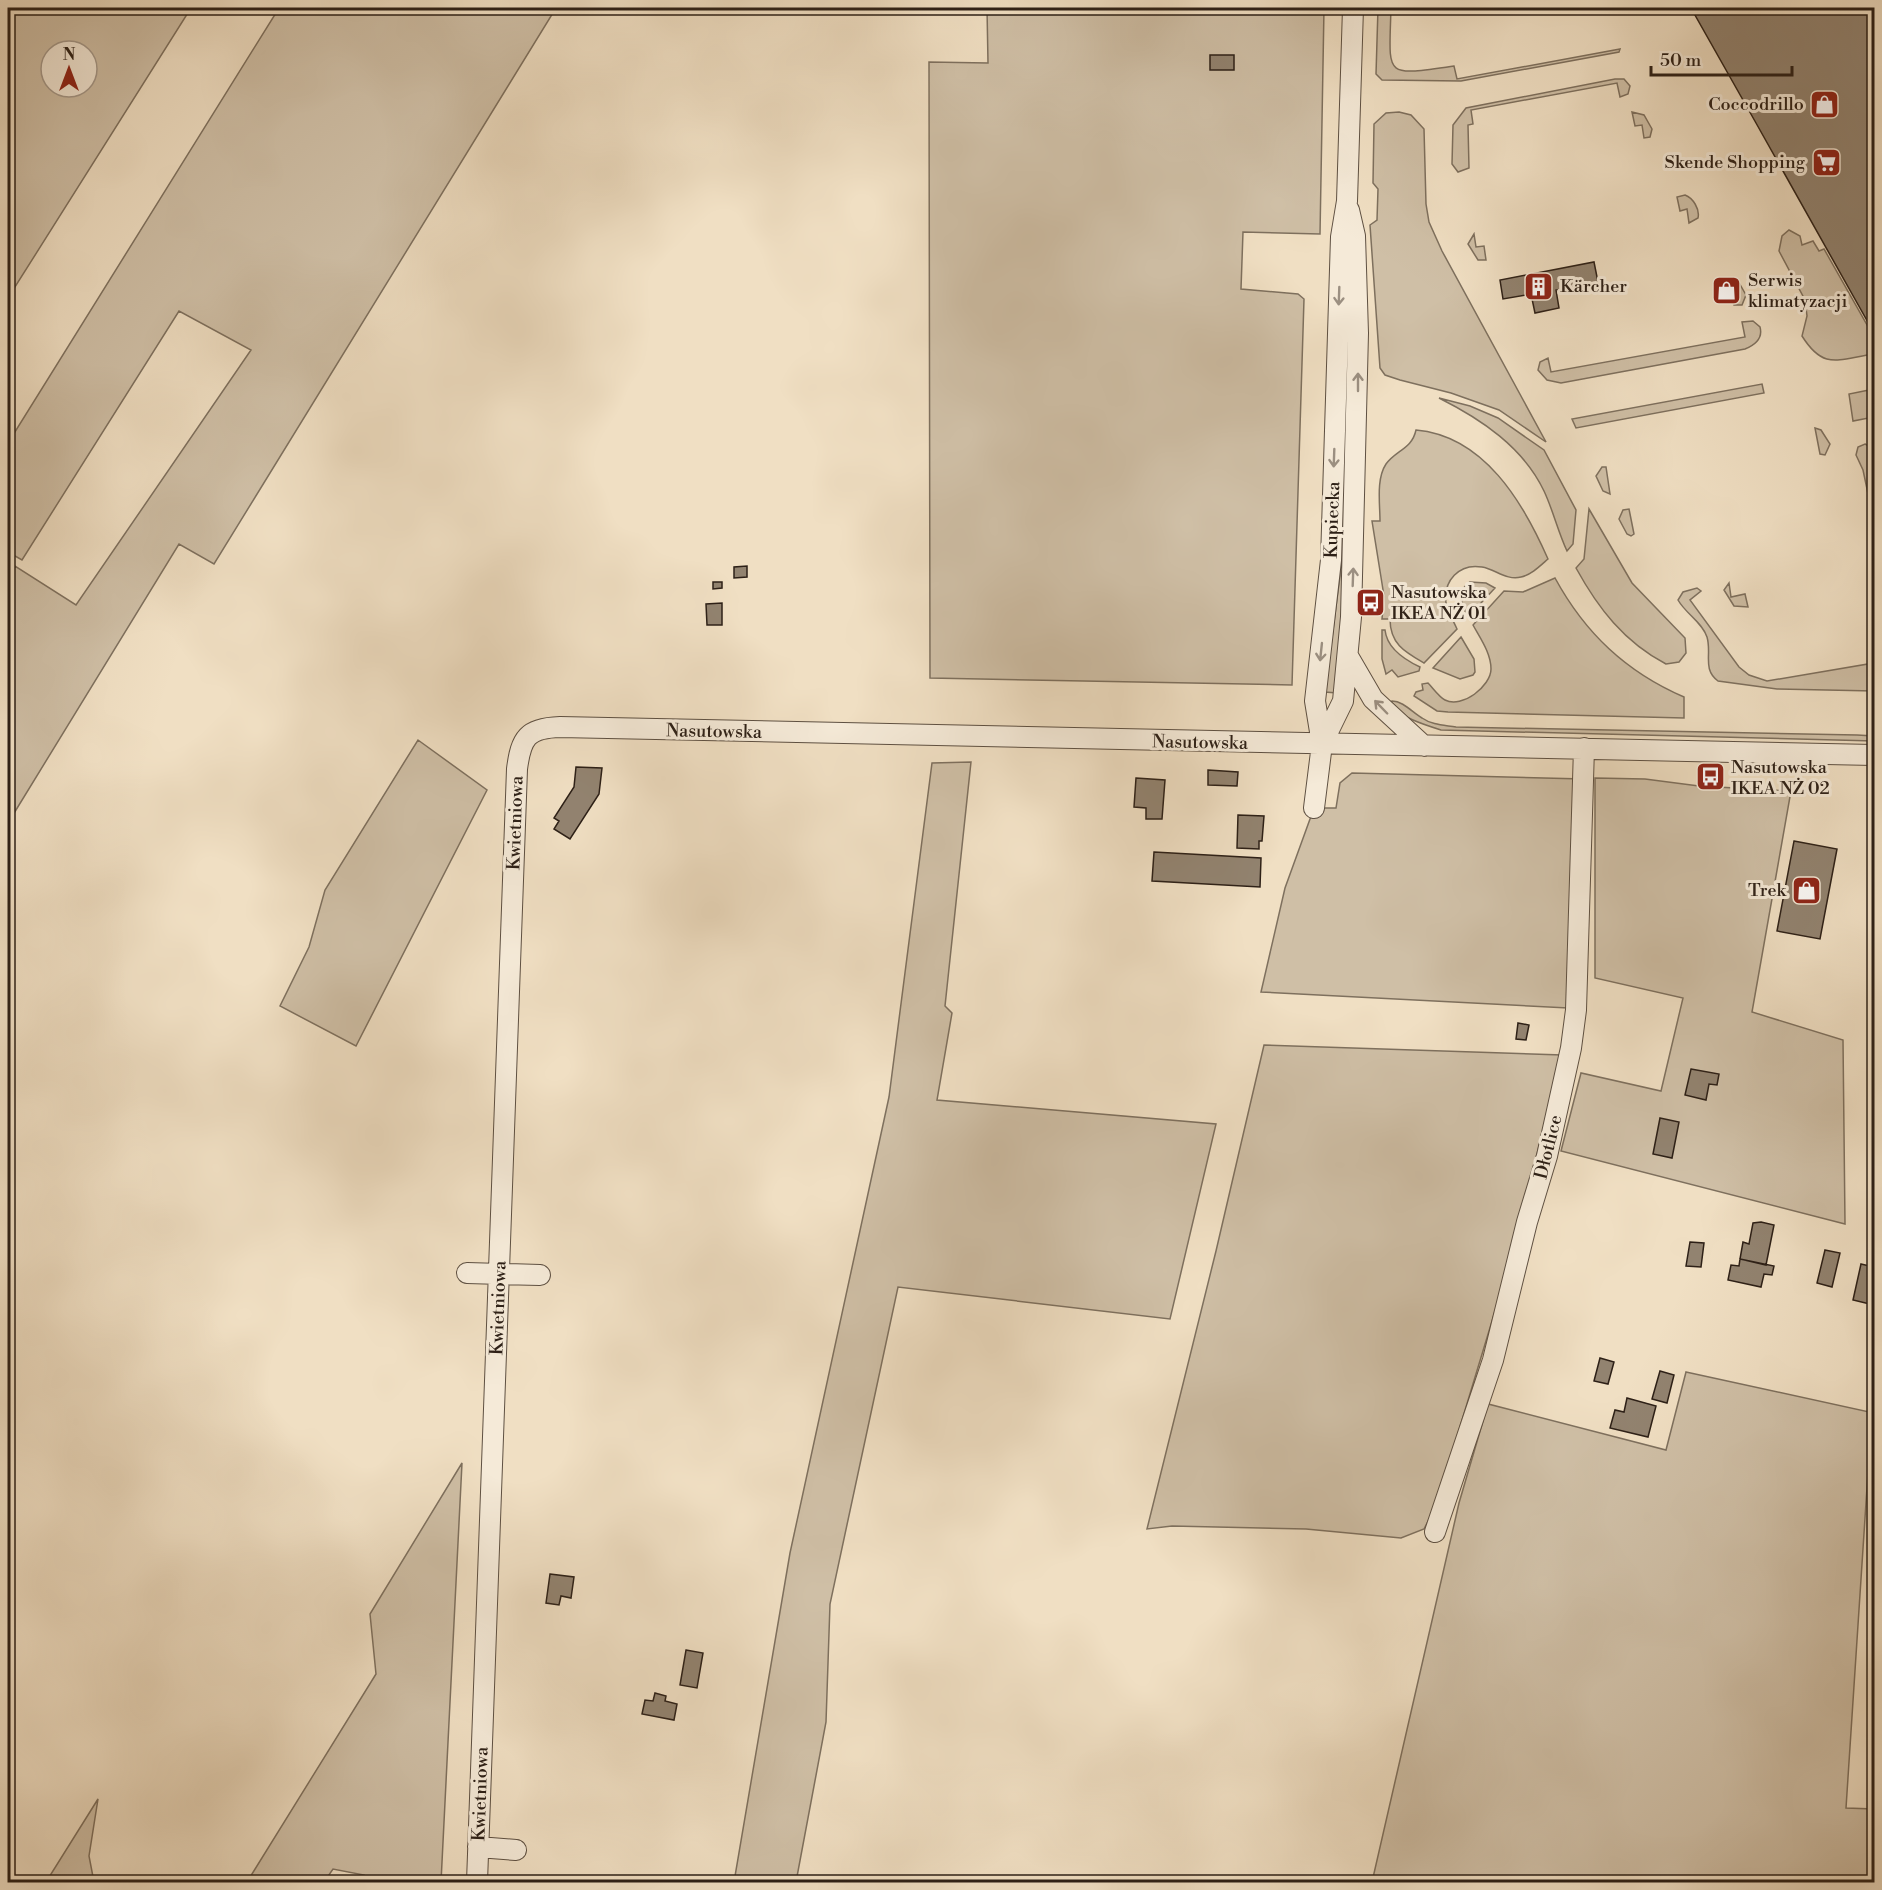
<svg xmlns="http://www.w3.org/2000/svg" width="1882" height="1890" font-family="'Libre Bodoni',serif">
	<rect width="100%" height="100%" fill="#f0dfc3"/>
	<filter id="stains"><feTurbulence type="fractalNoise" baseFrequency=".00333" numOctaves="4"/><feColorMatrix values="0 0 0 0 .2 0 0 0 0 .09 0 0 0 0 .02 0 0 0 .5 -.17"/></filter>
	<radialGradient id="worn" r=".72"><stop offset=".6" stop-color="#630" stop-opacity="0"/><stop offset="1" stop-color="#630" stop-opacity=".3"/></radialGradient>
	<path fill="#cfbfa6" stroke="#7e705e" stroke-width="1.5" fill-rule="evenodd" d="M 8,8 L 191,8 L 8,298 ZM 51,51 L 87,51 L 87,87 L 51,87 Z
		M 279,8 L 556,8 L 214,564 L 179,544 L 8,823 L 8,579 L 15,566 L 76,605 L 251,350 L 179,311 L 22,560 L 8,552 L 8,443 Z
		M 987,8 L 1324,8 L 1320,234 L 1243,232 L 1241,289 L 1298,294 L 1304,299 L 1292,685 L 930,678 L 929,62 L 988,63 Z
		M 1378,8 L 1391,8 C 1389,78 1383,76 1454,66 L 1457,79 L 1620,49 L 1619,52 L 1461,81 L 1382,80 L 1376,74 Z
		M 1615,79 L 1624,79 L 1630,86 L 1628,94 L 1620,97 L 1617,83 L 1471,110 L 1473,124 L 1468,125 L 1469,168 L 1458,172 L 1452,164 L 1453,125 L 1466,108 Z
		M 1399,112 L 1411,115 L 1424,129 L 1426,204 L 1429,222 L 1442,251 L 1546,442 L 1499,410 L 1451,393 L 1400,380 L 1385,375 L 1380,368 L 1370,225 L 1377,220 L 1378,189 L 1373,183 L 1374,124 L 1386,113 Z
		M 1632,112 L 1644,115 L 1652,129 L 1650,137 L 1644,138 L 1642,125 L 1635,126 Z
		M 1685,195 C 1693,198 1700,209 1698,218 L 1689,223 L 1687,209 L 1680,211 L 1677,197 Z
		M 1789,230 L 1800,236 L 1802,245 L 1813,241 L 1819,251 L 1824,249 L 1871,332 L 1874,354 C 1838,359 1824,371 1802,336 L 1807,316 L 1805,300 L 1779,251 L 1782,236 Z
		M 1474,234 L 1476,247 L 1484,246 L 1486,260 L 1478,260 L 1468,244 Z
		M 1730,280 L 1738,281 L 1746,295 L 1742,305 L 1734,305 Z
		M 1753,321 L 1760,327 C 1763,338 1755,345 1745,349 L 1561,383 L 1547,380 L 1538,370 L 1540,362 L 1548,358 L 1551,372 L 1745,337 L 1742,322 Z
		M 1762,384 L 1764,393 L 1576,428 L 1572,419 Z
		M 1874,389 L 1874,417 L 1853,421 L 1849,394 Z
		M 1439,398 L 1470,406 L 1498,418 L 1544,450 L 1576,510 L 1573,544 L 1567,551 C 1558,532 1553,510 1544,491 C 1523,447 1481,419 1439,398 Z
		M 1347,418 L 1345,606 L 1337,693 L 1325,692 L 1340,576 Z
		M 1815,428 L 1821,430 L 1830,444 L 1825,455 L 1820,454 Z
		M 1416,430 C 1484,436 1523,502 1548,559 C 1540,566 1531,575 1521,577 C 1507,581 1495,569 1482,567 C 1459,563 1443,581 1446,603 C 1448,612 1453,620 1457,629 L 1424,663 C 1405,652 1390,644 1390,619 L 1382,619 L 1384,596 L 1372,521 L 1380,521 C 1380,504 1376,479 1386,464 C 1396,450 1412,449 1416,430 Z
		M 1865,444 L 1869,446 L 1874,475 L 1874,510 L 1871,508 L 1863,470 L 1856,455 L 1858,447 Z
		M 1602,467 L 1606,467 L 1610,494 L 1603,491 L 1596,476 Z
		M 1589,509 L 1632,583 L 1685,638 L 1686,653 L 1679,662 L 1666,664 C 1624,642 1598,608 1576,568 L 1584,559 Z
		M 1629,509 L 1634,534 L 1631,536 L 1627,534 L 1619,519 L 1623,510 Z
		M 1555,578 C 1585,633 1626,672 1684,697 L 1684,718 L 1448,712 L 1437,711 L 1414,696 L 1416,692 L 1423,690 L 1422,684 L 1428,683 C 1433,688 1439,697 1445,700 C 1462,709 1491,686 1491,669 C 1491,653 1480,638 1473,625 L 1504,591 L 1523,592 Z
		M 1470,582 L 1486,583 L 1495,588 L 1468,617 C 1461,604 1456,591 1470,582 Z
		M 1729,583 L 1731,597 L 1745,594 L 1748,607 L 1734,606 L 1724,590 Z
		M 1697,588 L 1701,591 L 1690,600 L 1739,667 L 1749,675 L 1767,681 L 1874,663 L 1874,691 L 1777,689 L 1718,681 C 1702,669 1712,654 1707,637 C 1702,622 1686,614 1678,600 L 1683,592 Z
		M 1382,630 L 1385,630 C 1387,649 1405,660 1420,667 L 1419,671 L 1398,677 L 1392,670 L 1386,674 L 1382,659 Z
		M 1461,637 L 1474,659 L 1475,672 L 1473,675 L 1460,679 L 1433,668 Z
		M 1392,701 C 1403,701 1412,712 1422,718 C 1432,725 1444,725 1456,727 L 1857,735 L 1874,736 L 1874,741 L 1441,730 C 1422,724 1403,718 1388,704 Z
		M 418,740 L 487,790 L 356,1046 L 280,1006 L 309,947 L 325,890 Z
		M 971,762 L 945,1006 L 952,1013 L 937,1100 L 1216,1124 L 1170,1319 L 898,1287 L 830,1604 L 826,1722 L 796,1882 L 734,1882 L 790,1553 L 889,1097 L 932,763 Z
		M 1352,773 L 1583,779 L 1568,1008 L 1261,992 L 1285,888 L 1314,808 L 1336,808 L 1340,783 Z
		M 1595,778 L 1645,779 L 1699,786 L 1791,791 L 1752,1012 L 1843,1040 L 1845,1224 L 1561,1151 L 1581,1073 L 1661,1091 L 1683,998 L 1595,978 Z
		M 1264,1045 L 1562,1055 L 1509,1265 L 1436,1506 L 1424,1529 L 1401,1538 L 1306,1529 L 1172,1526 L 1147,1529 L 1216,1251 Z
		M 1686,1372 L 1874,1413 L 1874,1457 L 1869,1457 L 1846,1808 L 1874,1809 L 1874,1882 L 1372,1882 L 1459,1503 L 1488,1404 L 1666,1450 Z
		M 462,1463 L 441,1882 L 362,1882 L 364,1875 L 333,1869 L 324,1882 L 247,1882 L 376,1674 L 370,1614 Z
		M 98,1799 L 89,1856 L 94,1882 L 46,1882 Z"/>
	<path fill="#928370" stroke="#2d2017" stroke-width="1.5" d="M 1691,8 L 1874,8 L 1874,333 L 1756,123 Z
		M 1210,55 L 1234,55 L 1234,70 L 1210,70 Z
		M 1594,262 L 1598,282 L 1556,290 L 1559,308 L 1535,313 L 1531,294 L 1503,299 L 1500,280 Z
		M 747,566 L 747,577 L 734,578 L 734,567 Z
		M 713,582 L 722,582 L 722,588 L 713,589 Z
		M 722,603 L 722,625 L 707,625 L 706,604 Z
		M 576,767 L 602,768 L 599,794 L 570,839 L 554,829 L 559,821 L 554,818 L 574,787 Z
		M 1208,770 L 1238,772 L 1237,786 L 1208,785 Z
		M 1136,778 L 1165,780 L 1162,819 L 1146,819 L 1146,808 L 1134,807 Z
		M 1238,815 L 1264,816 L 1262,841 L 1259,841 L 1259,849 L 1237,848 Z
		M 1794,841 L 1837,849 L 1820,939 L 1777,931 Z
		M 1154,852 L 1261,858 L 1260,887 L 1152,881 Z
		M 1872,852 L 1874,852 L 1874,877 L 1869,876 Z
		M 1518,1023 L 1529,1025 L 1526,1040 L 1516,1039 Z
		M 1691,1069 L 1719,1074 L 1717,1085 L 1709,1084 L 1706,1100 L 1685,1095 Z
		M 1660,1118 L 1679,1122 L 1672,1158 L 1653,1154 Z
		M 1761,1222 L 1774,1225 L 1766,1265 L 1740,1259 L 1743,1242 L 1749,1244 L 1753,1223 Z
		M 1690,1242 L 1704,1243 L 1701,1267 L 1686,1266 Z
		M 1825,1250 L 1840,1253 L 1832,1287 L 1817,1283 Z
		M 1740,1259 L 1774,1266 L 1772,1275 L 1764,1274 L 1761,1287 L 1728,1280 L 1731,1265 L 1739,1266 Z
		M 1861,1264 L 1874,1267 L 1874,1305 L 1853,1300 Z
		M 1600,1358 L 1614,1362 L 1608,1384 L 1594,1381 Z
		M 1660,1371 L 1674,1375 L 1667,1403 L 1652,1399 Z
		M 1627,1398 L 1656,1406 L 1648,1437 L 1610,1428 L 1615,1410 L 1624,1412 Z
		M 550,1574 L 574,1577 L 571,1598 L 561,1596 L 559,1605 L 546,1603 Z
		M 686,1650 L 703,1653 L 697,1688 L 680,1685 Z
		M 655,1693 L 666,1696 L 665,1701 L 677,1704 L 674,1720 L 642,1714 L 645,1700 L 653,1701 Z"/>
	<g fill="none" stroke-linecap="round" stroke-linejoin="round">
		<defs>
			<path id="street" d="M 1348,656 L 1373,699 L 1424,746
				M 1322,744 L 1343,701 L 1351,617 L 1358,333 L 1355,236 L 1349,210
				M 1314,808 L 1322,744 L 1315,701 L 1331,560 L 1341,237 L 1347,201 L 1353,8
				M 467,1273 L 540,1275
				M 1435,1532 L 1493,1360 L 1527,1222 L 1547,1156 L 1571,1048 L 1576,1010 L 1584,748
				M 478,1847 L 516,1850
				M 477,1882 L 517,769 C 521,738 527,728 560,727 L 1874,755"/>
		</defs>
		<use href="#street" stroke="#5e5042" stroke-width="22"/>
		<use href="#street" stroke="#f5ead8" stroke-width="20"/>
	</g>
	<defs><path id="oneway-shaft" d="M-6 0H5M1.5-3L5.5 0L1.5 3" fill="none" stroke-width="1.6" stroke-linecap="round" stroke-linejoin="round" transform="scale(1.5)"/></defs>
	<g stroke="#9b8f81">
		<use href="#oneway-shaft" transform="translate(1339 296) rotate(92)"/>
		<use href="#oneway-shaft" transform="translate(1358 382) rotate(-90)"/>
		<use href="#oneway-shaft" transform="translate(1334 458) rotate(92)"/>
		<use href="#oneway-shaft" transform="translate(1353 577) rotate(-88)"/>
		<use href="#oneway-shaft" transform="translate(1321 652) rotate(96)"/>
		<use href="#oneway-shaft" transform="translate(1381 707) rotate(-134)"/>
	</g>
	<defs>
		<symbol id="shop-square" viewBox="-11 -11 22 22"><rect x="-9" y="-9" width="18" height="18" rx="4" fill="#8f2418" stroke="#f5ead8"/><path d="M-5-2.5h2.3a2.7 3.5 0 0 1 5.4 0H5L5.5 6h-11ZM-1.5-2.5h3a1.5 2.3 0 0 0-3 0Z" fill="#fff"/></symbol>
		<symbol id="supermarket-square" viewBox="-11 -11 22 22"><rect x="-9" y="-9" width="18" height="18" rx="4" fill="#8f2418" stroke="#f5ead8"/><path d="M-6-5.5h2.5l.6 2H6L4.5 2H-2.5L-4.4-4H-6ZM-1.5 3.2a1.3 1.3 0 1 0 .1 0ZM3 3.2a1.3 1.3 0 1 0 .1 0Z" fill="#fff"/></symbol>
		<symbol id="building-square" viewBox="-11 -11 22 22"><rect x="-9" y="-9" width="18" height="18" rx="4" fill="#8f2418" stroke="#f5ead8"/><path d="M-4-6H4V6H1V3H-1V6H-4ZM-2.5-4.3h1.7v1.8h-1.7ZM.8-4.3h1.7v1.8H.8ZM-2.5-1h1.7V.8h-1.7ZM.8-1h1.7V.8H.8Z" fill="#fff"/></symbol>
		<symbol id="bus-square" viewBox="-11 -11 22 22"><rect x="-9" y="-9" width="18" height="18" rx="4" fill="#8f2418" stroke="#f5ead8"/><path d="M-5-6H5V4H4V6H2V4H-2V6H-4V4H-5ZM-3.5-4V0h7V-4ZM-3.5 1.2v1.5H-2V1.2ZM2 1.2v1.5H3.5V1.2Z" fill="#fff"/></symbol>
	</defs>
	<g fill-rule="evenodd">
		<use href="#shop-square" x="1808" y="88" width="33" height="33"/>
		<use href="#supermarket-square" x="1810" y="146" width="33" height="33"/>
		<use href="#building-square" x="1522" y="270" width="33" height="33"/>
		<use href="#shop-square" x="1710" y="274" width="33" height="33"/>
		<use href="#bus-square" x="1354" y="586" width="33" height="33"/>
		<use href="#bus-square" x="1694" y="760" width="33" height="33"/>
		<use href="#shop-square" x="1790" y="874" width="33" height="33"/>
	</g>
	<g text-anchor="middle" stroke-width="6" stroke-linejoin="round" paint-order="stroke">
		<g font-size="18" fill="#2d2017" stroke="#f5ead8" text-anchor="start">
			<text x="1804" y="110" text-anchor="end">Coccodrillo</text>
			<text x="1805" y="168" text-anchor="end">Skende Shopping</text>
			<text x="1748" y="286">Serwis<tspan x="1748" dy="21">klimatyzacji</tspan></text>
			<text x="1560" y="292">Kärcher</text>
			<text x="1391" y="598">Nasutowska<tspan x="1391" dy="21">IKEA NŻ 01</tspan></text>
			<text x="1731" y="773">Nasutowska<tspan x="1731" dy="21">IKEA NŻ 02</tspan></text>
			<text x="1786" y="896" text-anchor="end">Trek</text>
		</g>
		<g font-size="18" fill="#2d2017" stroke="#f5ead8">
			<text transform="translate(1332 520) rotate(-88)" y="6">Kupiecka</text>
			<text transform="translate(714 731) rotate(1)" y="6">Nasutowska</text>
			<text transform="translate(1200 742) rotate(1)" y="6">Nasutowska</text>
			<text transform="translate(515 823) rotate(-88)" y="6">Kwietniowa</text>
			<text transform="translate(1548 1147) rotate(-76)" y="6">Dłotlice</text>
			<text transform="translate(498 1308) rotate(-88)" y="6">Kwietniowa</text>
			<text transform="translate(480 1794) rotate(-88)" y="6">Kwietniowa</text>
		</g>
	</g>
	<rect width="1882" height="1890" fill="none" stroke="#f0dfc3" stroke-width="30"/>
	<rect x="9" y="9" width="1864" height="1872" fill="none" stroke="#2d2017" stroke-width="3"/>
	<rect x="15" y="15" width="1852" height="1860" fill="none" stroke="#2d2017" stroke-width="1.5"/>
	<g transform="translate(69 69)"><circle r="28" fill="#f5ead8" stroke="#a5998b" stroke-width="1.5"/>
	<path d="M0-4.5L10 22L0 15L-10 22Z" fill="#8f2418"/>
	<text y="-9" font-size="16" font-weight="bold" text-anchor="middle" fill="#2d2017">N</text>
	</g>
	<path d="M1651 66v9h141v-9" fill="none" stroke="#2d2017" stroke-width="3"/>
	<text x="1660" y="66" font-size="18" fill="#2d2017" stroke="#f5ead8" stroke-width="4.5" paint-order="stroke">50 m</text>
	<rect width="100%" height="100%" filter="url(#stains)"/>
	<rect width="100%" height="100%" fill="url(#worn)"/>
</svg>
